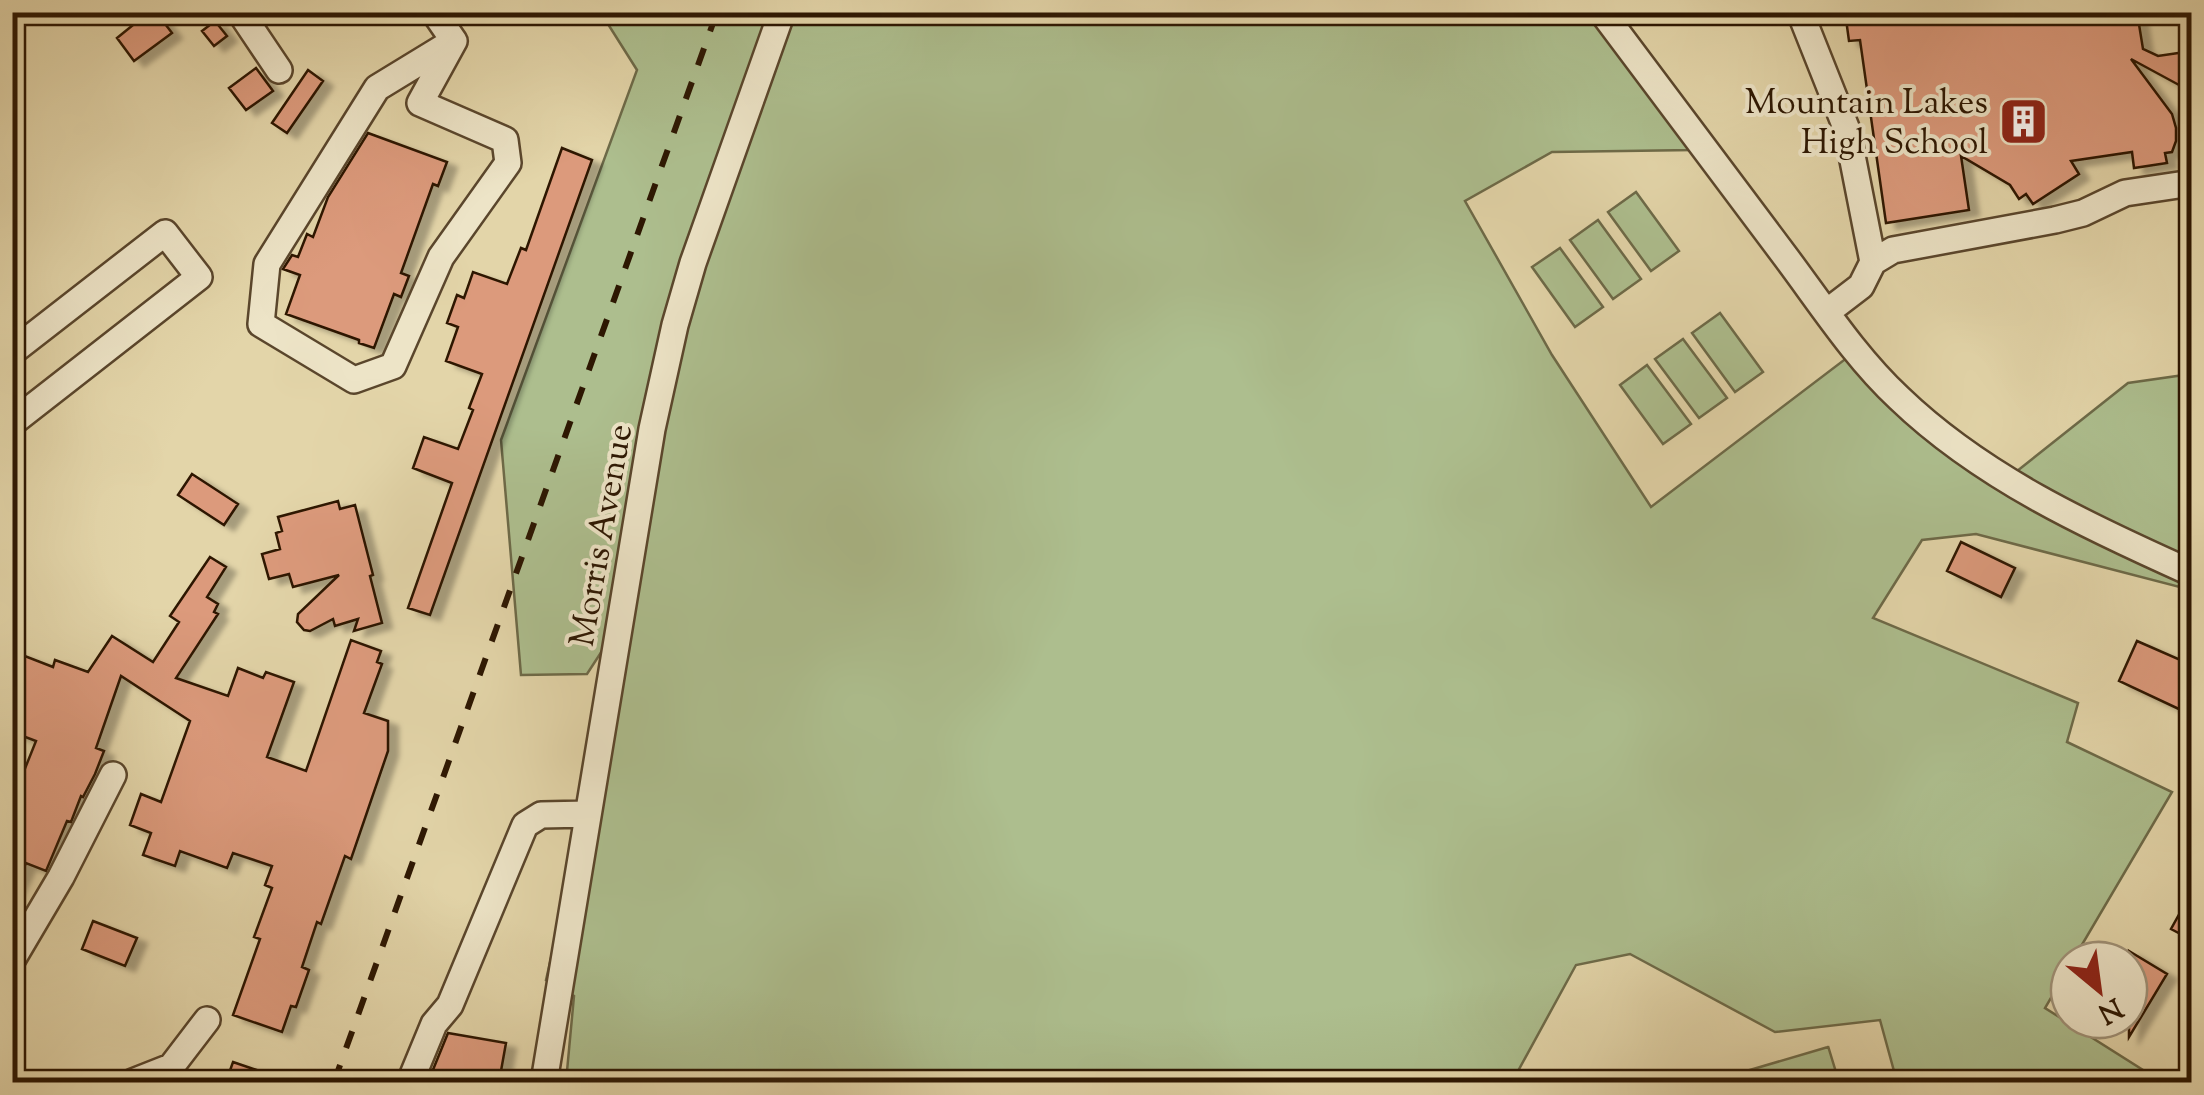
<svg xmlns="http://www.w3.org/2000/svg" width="2204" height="1095" font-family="'Sorts Mill Goudy',serif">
	<defs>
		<filter id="shadow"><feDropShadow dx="10" dy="5.5" stdDeviation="2.5" flood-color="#0004"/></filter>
	</defs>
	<rect width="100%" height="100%" fill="#e3d5a9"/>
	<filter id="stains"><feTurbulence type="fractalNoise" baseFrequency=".002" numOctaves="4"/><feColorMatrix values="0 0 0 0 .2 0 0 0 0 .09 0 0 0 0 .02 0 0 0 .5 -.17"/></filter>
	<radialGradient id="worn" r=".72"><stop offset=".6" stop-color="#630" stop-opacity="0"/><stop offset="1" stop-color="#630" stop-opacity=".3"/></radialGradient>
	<path fill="#adbe8e" stroke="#6d6a48" stroke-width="2.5" d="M 601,13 L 1596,13 L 1692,150 L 1552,152 L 1465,201 L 1552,355 L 1651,507 L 1848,357 L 2002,483 L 2128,383 L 2191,374 L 2191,590 L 1976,534 L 1922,540 L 1873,618 L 2078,703 L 2067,742 L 2172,792 L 2073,960 L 2069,960 L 2069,967 L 2045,1008 L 2162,1082 L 1897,1082 L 1880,1020 L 1775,1032 L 1630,954 L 1576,965 L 1512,1082 L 566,1082 L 574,996 L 546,980 L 630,608 L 587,674 L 521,675 L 501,440 L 637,70 Z
		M 1636,192 L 1679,251 L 1651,271 L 1608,212 Z
		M 1598,220 L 1641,279 L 1613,299 L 1570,240 Z
		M 1560,248 L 1603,307 L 1575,327 L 1532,267 Z
		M 1720,313 L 1763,372 L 1735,392 L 1692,333 Z
		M 1683,339 L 1727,398 L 1699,418 L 1655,359 Z
		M 1647,365 L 1691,424 L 1663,444 L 1620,385 Z
		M 1828,1046 L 1839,1082 L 1709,1082 L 1828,1047 Z"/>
	<path fill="#dc9a7c" stroke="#2d1702" stroke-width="2.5" filter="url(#shadow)" d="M 149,12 L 156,12 L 172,33 L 134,61 L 117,38 Z
		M 1845,12 L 2137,12 L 2143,49 L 2158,56 L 2192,51 L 2192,92 L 2131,59 L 2172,114 L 2176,128 L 2176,141 L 2172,152 L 2165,153 L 2167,163 L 2134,168 L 2132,152 L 2071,161 L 2079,174 L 2033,204 L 2026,194 L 2019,199 L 2010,185 L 1961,156 L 1969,210 L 1886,223 L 1860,40 L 1849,41 Z
		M 215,21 L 227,36 L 214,46 L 202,31 Z
		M 256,68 L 273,91 L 246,110 L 229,88 Z
		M 308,70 L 323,81 L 287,133 L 272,123 Z
		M 368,133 L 447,162 L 438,186 L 433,184 L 401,273 L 409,276 L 401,297 L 394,294 L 374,348 L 359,343 L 359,340 L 286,314 L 300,275 L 283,269 L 292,255 L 298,257 L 307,234 L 313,237 L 328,197 Z
		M 562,148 L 592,160 L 430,615 L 408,608 L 452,483 L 413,468 L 424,437 L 458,449 L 473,410 L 469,408 L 482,374 L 446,361 L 458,327 L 447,323 L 457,295 L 464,298 L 473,272 L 507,284 L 521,248 L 526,250 Z
		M 192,474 L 238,504 L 224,525 L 178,495 Z
		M 338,501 L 340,509 L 355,505 L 373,575 L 370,576 L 382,623 L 354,631 L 358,619 L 335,626 L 333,619 L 310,631 L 304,630 L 297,622 L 298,614 L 339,575 L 293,587 L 289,574 L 269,579 L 262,554 L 280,549 L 276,533 L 282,531 L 278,517 Z
		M 1961,542 L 2015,568 L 2001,597 L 1947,571 Z
		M 210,557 L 226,567 L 207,597 L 218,604 L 214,612 L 218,614 L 176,678 L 228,696 L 238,668 L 263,678 L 266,672 L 294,682 L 267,757 L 306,771 L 351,640 L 381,651 L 377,662 L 382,664 L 364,713 L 388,721 L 388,751 L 351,859 L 345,856 L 321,924 L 317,922 L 302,967 L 309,970 L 296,1007 L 291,1006 L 282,1032 L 233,1015 L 260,939 L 254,937 L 272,888 L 265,885 L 272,866 L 233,853 L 227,868 L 180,851 L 175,866 L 143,855 L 151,833 L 130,825 L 141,794 L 161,802 L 190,721 L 121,676 L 96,748 L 104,751 L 95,774 L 83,797 L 81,796 L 71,822 L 67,821 L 46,871 L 26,863 L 12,894 L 12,801 L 36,741 L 12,732 L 12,651 L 53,667 L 55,660 L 88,672 L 112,636 L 153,662 L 179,622 L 170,616 Z
		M 2137,641 L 2192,665 L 2192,688 L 2181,710 L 2119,681 Z
		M 2192,891 L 2192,940 L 2171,929 Z
		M 93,921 L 137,938 L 125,966 L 82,949 Z
		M 2129,951 L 2167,974 L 2129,1037 Z
		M 448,1033 L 506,1043 L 499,1082 L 428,1082 Z
		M 233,1062 L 286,1080 L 285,1082 L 237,1082 L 227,1079 Z"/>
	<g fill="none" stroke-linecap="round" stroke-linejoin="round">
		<defs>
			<path id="minor" d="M 240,12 L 279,70
				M 434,12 L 454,41
				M 1602,12 C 1663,94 1724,175 1785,256 C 1821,304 1855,357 1899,398 C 1981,477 2089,527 2192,573
				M 1800,12 L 1847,130 L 1873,262 L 1861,286 L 1827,312
				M 454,41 L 420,103 L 505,140 L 508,163 L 441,257 L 393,366 L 354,380 L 261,324 L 267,264 L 377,88 Z
				M 1873,262 L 1893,250 L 2055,220 L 2083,213 L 2125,193 L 2192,183
				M 12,352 L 165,233 L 199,277 L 12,423
				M 12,960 L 61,877 L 113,775
				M 133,1082 L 171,1067 L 207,1020
				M 410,1082 L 434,1024 L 450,1005 L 525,825 L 541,815 L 588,814
				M 544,1082 L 652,429 L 675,325 L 693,263 L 782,12"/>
		</defs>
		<use href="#minor" stroke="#5a462c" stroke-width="30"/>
		<use href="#minor" stroke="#ede4c7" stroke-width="25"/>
		<path stroke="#2d1702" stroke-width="6" stroke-dasharray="18 18" stroke-linecap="butt" d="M 334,1082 L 717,12"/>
	</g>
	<defs>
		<symbol id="building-square" viewBox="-11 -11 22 22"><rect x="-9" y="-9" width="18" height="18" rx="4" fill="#8f2418" stroke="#ede4c7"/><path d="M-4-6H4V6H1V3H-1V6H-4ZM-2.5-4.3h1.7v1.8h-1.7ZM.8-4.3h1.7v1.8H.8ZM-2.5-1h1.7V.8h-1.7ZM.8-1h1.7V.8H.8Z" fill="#fff"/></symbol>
	</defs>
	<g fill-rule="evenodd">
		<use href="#building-square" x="1996" y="94" width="55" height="55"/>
	</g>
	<g text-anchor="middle" stroke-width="8" stroke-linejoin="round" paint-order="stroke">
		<g font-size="35" fill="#2d1702" stroke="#ede4c7" text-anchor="end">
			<text x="1988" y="113">Mountain Lakes<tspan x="1988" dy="40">High School</tspan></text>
		</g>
		<g font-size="35" fill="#2d1702" stroke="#ede4c7">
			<text transform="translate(600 535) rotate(-80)" y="12">Morris Avenue</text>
		</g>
	</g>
	<rect width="2204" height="1095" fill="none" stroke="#e3d5a9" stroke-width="50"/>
	<rect x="15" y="15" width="2174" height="1065" fill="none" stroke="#2d1702" stroke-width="5"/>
	<rect x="25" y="25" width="2154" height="1045" fill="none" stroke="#2d1702" stroke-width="2.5"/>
	<g transform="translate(2099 990) rotate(151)"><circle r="48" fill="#ede4c7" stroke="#a09278" stroke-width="2.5"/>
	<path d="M0-8L18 38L0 25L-18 38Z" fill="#8f2418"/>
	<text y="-15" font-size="28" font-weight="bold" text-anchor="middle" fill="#2d1702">N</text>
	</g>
	<rect width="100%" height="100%" filter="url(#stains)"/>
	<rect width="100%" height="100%" fill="url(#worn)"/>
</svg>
